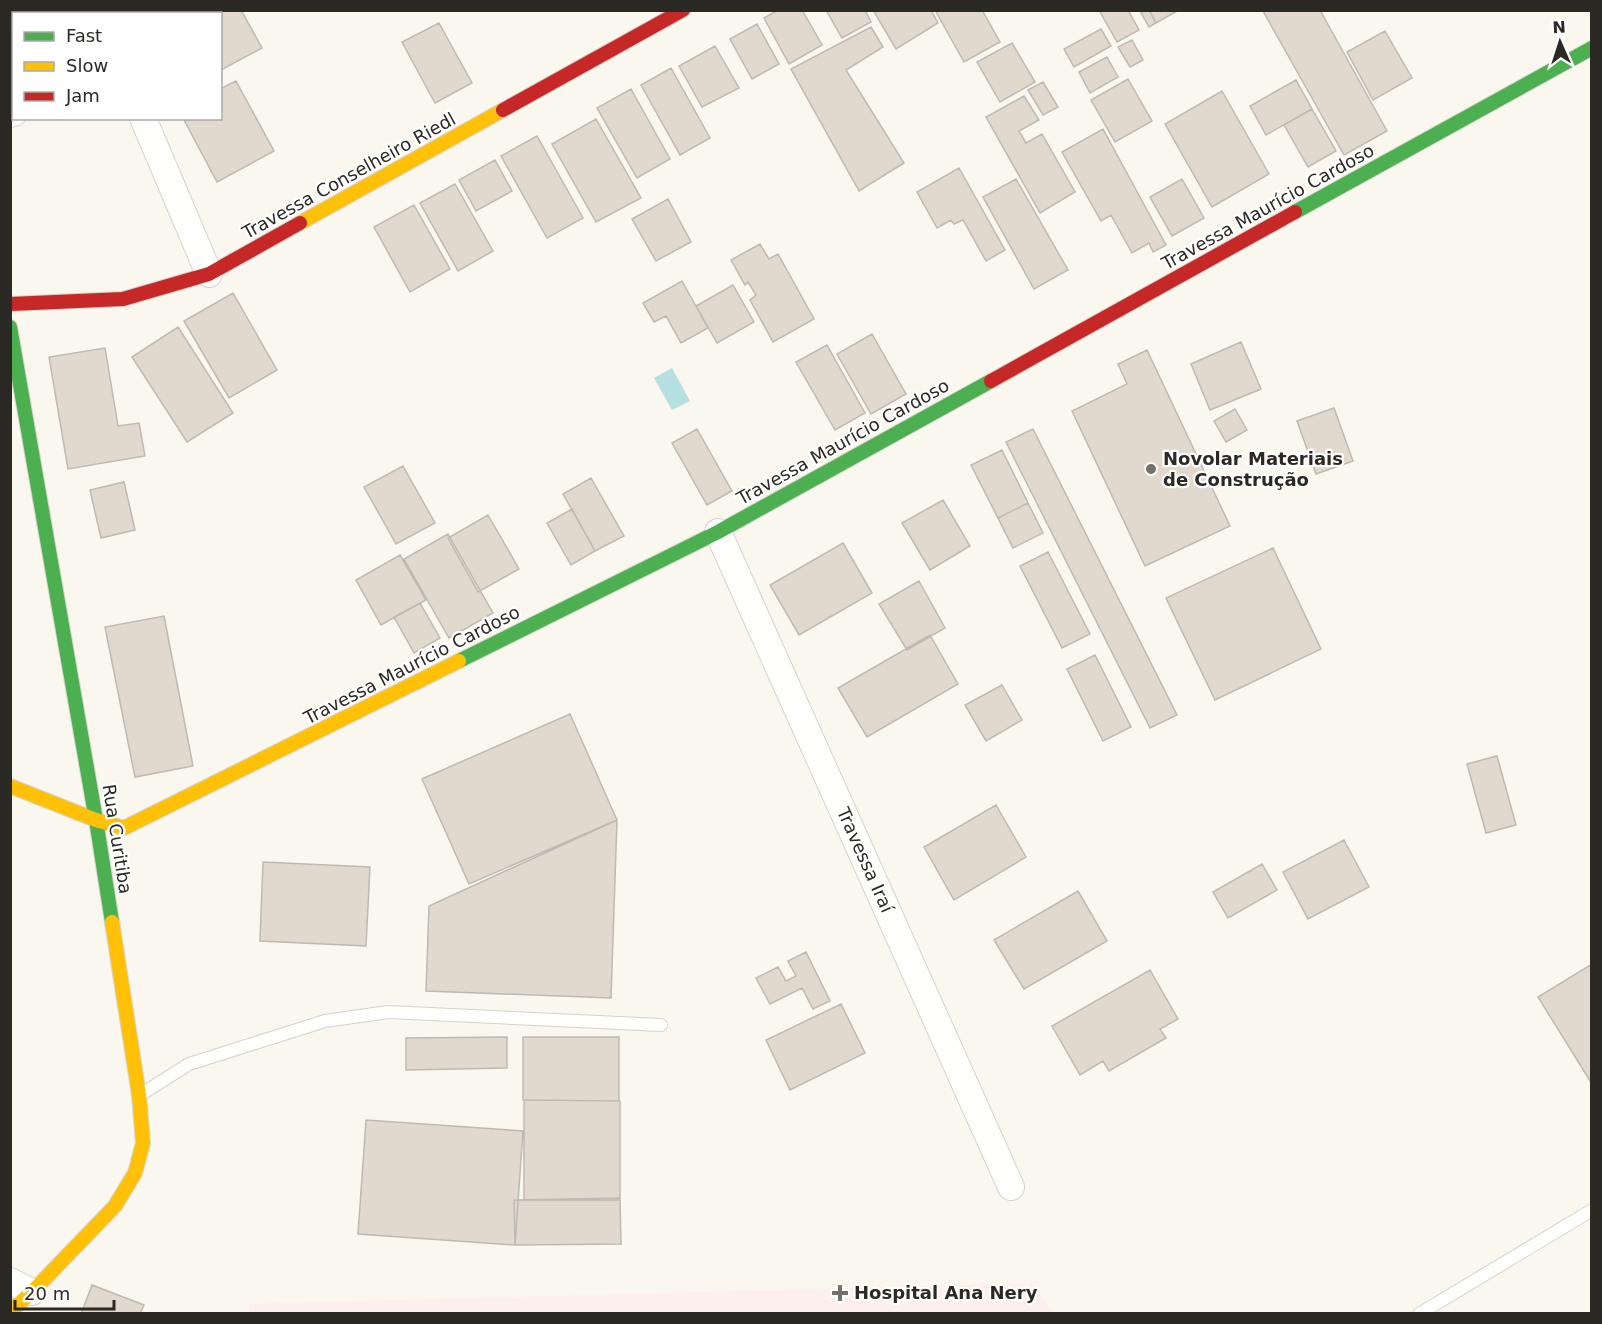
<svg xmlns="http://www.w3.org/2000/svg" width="1602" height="1324" font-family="'DejaVu Sans',sans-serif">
	<rect width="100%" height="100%" fill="#faf7ef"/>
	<path fill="#fdefed" d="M 1032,1283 L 1053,1313 L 249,1314 L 249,1304 Z"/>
	<path fill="#b4e0e2" d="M 672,368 L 690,401 L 672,410 L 654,378 Z"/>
	<path fill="#e1d9cd" stroke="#bdb9b4" stroke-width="1.5" d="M 144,10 L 168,10 L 163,14 L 146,14 Z
		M 223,10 L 241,10 L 262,48 L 221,70 L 220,14 L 217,14 Z
		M 778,10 L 802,10 L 822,45 L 789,64 L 764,18 Z
		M 826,10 L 865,10 L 871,22 L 842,38 Z
		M 873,10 L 931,10 L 938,23 L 896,49 Z
		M 935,10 L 982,10 L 1000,42 L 964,62 Z
		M 1099,10 L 1128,10 L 1139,30 L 1117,42 Z
		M 1145,10 L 1149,10 L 1156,23 L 1149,27 L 1141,13 Z
		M 1149,10 L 1179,10 L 1156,23 Z
		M 1320,10 L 1387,131 L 1344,155 L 1263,11 Z
		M 10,19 L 14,19 L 14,93 L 10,93 Z
		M 439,23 L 472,83 L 435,103 L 402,42 Z
		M 757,24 L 779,64 L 752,79 L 730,39 Z
		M 871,27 L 883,47 L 846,70 L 904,163 L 859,191 L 791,69 Z
		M 1101,29 L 1111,46 L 1074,67 L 1064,49 Z
		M 1385,31 L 1412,78 L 1373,100 L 1347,52 Z
		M 1132,40 L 1143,60 L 1130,67 L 1118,47 Z
		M 1012,43 L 1035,82 L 1000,102 L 977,62 Z
		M 715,46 L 739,88 L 702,107 L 679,66 Z
		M 1107,57 L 1118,77 L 1090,93 L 1079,72 Z
		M 671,68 L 710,138 L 680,155 L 641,85 Z
		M 1128,79 L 1152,121 L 1115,142 L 1091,100 Z
		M 1296,80 L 1312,109 L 1266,135 L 1250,106 Z
		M 236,81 L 274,151 L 217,182 L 183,118 L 220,118 L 220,89 Z
		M 1043,82 L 1058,107 L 1043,115 L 1028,90 Z
		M 631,89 L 670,159 L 637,178 L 597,108 Z
		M 1222,91 L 1269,174 L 1212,207 L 1165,124 Z
		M 1024,96 L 1039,120 L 1019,131 L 1026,143 L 1042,134 L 1075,192 L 1040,213 L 986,117 Z
		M 1312,109 L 1336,151 L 1308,167 L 1284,125 Z
		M 596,119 L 641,198 L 596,222 L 552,144 Z
		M 1103,129 L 1166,245 L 1153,252 L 1149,243 L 1132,253 L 1111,215 L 1101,221 L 1062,152 Z
		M 537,136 L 583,218 L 547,238 L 501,156 Z
		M 495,160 L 512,191 L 476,211 L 459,180 Z
		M 959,168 L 1005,250 L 986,261 L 963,220 L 954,224 L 951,220 L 937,228 L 917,192 Z
		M 1016,179 L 1068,270 L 1034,289 L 983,197 Z
		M 1182,179 L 1204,218 L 1172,236 L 1150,197 Z
		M 455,184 L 493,251 L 458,271 L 420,203 Z
		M 668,199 L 691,242 L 656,261 L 632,219 Z
		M 414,205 L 450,269 L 410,292 L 374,227 Z
		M 760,244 L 769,259 L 778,254 L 814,319 L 773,342 L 750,300 L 756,295 L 748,282 L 745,285 L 731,260 Z
		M 682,281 L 708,328 L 681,343 L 666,316 L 654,322 L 643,303 Z
		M 733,285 L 754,322 L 717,343 L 696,306 Z
		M 233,293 L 277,370 L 229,398 L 184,321 Z
		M 178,327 L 233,413 L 187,442 L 132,357 Z
		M 872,334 L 906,394 L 871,414 L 837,354 Z
		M 1241,342 L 1261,389 L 1210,410 L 1191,364 Z
		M 827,345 L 865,413 L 835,430 L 796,362 Z
		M 105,348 L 118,426 L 139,423 L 145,456 L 68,469 L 49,357 Z
		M 1147,350 L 1230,526 L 1145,566 L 1072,411 L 1127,384 L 1118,364 Z
		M 1334,408 L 1353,461 L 1316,474 L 1297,421 Z
		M 1235,409 L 1247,430 L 1226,442 L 1214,421 Z
		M 697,429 L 732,491 L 707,505 L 672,443 Z
		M 1033,429 L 1177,715 L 1150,728 L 1006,442 Z
		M 1002,450 L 1028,503 L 998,518 L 971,465 Z
		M 403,466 L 435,523 L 396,544 L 364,487 Z
		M 591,478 L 624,536 L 595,551 L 563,494 Z
		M 124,482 L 135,530 L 101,538 L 90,490 Z
		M 943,500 L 970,546 L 930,570 L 902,523 Z
		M 1028,503 L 1043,533 L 1013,548 L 998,518 Z
		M 572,509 L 595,551 L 571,565 L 547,523 Z
		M 488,515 L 519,569 L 478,592 L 448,538 Z
		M 448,534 L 493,613 L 449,638 L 404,559 Z
		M 843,543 L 872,593 L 799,635 L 770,585 Z
		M 1273,548 L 1321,649 L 1215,700 L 1166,598 Z
		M 1048,552 L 1090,634 L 1062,648 L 1020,566 Z
		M 400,555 L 426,600 L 381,625 L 356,580 Z
		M 919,581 L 945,628 L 907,650 L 879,604 Z
		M 420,603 L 440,638 L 414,653 L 394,617 Z
		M 164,616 L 193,766 L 135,777 L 105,627 Z
		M 930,635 L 958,684 L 867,737 L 838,688 Z
		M 1095,655 L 1131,727 L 1103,741 L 1067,669 Z
		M 1002,685 L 1022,720 L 986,741 L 965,705 Z
		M 570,714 L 617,820 L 469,884 L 422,779 Z
		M 1497,756 L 1516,825 L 1486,833 L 1467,764 Z
		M 996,805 L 1026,857 L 954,900 L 924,847 Z
		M 617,820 L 611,998 L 426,991 L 429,906 Z
		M 1344,840 L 1369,887 L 1308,919 L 1283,872 Z
		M 263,862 L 370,867 L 366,946 L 260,941 Z
		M 1262,864 L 1277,890 L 1228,918 L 1213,892 Z
		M 1078,891 L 1107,941 L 1024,989 L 994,940 Z
		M 806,952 L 830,1001 L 813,1009 L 802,988 L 770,1004 L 756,978 L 778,967 L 786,981 L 796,976 L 788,961 Z
		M 1592,964 L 1592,1084 L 1538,997 Z
		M 1150,970 L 1178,1019 L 1160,1029 L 1166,1038 L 1109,1071 L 1103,1061 L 1080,1075 L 1052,1026 Z
		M 841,1004 L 865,1053 L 790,1090 L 766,1040 Z
		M 507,1037 L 507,1068 L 406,1070 L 406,1038 Z
		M 523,1037 L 619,1037 L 619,1101 L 523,1100 Z
		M 524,1100 L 620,1101 L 620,1200 L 524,1200 Z
		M 366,1120 L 523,1131 L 515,1245 L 358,1234 Z
		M 620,1198 L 621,1244 L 515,1245 L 514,1200 Z
		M 92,1285 L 144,1305 L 140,1314 L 81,1314 Z"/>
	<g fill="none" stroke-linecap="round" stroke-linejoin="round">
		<defs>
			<path id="lane" d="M 140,1095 L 189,1064 L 325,1021 L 388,1012 L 661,1025
				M 1419,1314 L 1592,1210"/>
			<path id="street" d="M 95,10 L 96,14
				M 10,114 L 14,113
				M 143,118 L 209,274
				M 718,532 L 1011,1187
				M 10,1281 L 32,1292"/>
			<path id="fast" d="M 1295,212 L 1592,48
				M 10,327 L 96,820 L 112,922
				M 459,661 L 718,532 L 991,381"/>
			<path id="slow" d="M 300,223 L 503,110
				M 10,786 L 96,820 L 124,828 L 459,661
				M 10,1312 L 32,1292 L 115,1206 L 135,1173 L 143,1143 L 139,1095 L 112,922"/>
			<path id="jam" d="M 503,110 L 683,10
				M 10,304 L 123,299 L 209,274 L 300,223
				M 991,381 L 1295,212"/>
		</defs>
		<use href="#lane" stroke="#d5d3cd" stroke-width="14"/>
		<use href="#street" stroke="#d5d3cd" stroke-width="28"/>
		<use href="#fast" stroke="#d5d3cd" stroke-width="16"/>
		<use href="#slow" stroke="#d5d3cd" stroke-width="16"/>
		<use href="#jam" stroke="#d5d3cd" stroke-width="16"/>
		<use href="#lane" stroke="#fefefd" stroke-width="12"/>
		<use href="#street" stroke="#fefefd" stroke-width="26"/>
		<use href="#fast" stroke="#4caf50" stroke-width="14"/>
		<use href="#slow" stroke="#ffc107" stroke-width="14"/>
		<use href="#jam" stroke="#c62828" stroke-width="14"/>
	</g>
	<g fill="#73716b" stroke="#fff" stroke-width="2">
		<circle cx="1151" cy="469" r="6"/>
		<path d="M837 1284h6v6h6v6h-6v6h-6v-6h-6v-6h6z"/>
	</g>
	<g text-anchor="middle" stroke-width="4.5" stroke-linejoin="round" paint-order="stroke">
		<g font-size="18" fill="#2b2924" stroke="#fff">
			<text transform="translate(349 176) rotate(-29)" y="6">Travessa Conselheiro Riedl</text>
			<text transform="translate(1268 207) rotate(-29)" y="6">Travessa Maurício Cardoso</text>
			<text transform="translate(843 442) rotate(-29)" y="6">Travessa Maurício Cardoso</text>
			<text transform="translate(412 665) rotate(-27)" y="6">Travessa Maurício Cardoso</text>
			<text transform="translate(117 839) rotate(81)" y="6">Rua Curitiba</text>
			<text transform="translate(865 860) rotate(66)" y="6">Travessa Iraí</text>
		</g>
		<g font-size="18" font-weight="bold" fill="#2b2924" stroke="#fff" text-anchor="start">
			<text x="1163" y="465">Novolar Materiais<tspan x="1163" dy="21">de Construção</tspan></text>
			<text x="854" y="1299">Hospital Ana Nery</text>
		</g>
	</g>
	<rect width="1602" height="1324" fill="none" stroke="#2b2924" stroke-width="24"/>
	<rect x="12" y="12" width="210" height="108" fill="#ffffff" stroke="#aaa9a7" stroke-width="1.5"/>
	<rect x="24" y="32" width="30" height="9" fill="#4caf50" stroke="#aaa9a7" stroke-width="1.5"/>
	<text x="66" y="42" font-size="18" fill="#2b2924">Fast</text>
	<rect x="24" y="62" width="30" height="9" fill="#ffc107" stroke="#aaa9a7" stroke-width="1.5"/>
	<text x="66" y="72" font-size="18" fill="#2b2924">Slow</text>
	<rect x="24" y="92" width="30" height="9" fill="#c62828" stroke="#aaa9a7" stroke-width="1.5"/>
	<text x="66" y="102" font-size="18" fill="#2b2924">Jam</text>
	<g transform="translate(1560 42) rotate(357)" stroke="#ffffff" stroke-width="4.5" paint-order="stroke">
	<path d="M0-4.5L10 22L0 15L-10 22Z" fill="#2b2924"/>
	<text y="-9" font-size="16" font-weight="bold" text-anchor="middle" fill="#2b2924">N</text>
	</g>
	<path d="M15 1300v9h99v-9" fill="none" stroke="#2b2924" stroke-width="3"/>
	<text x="24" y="1300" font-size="18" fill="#2b2924" stroke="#ffffff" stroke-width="4.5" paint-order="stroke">20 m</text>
</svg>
